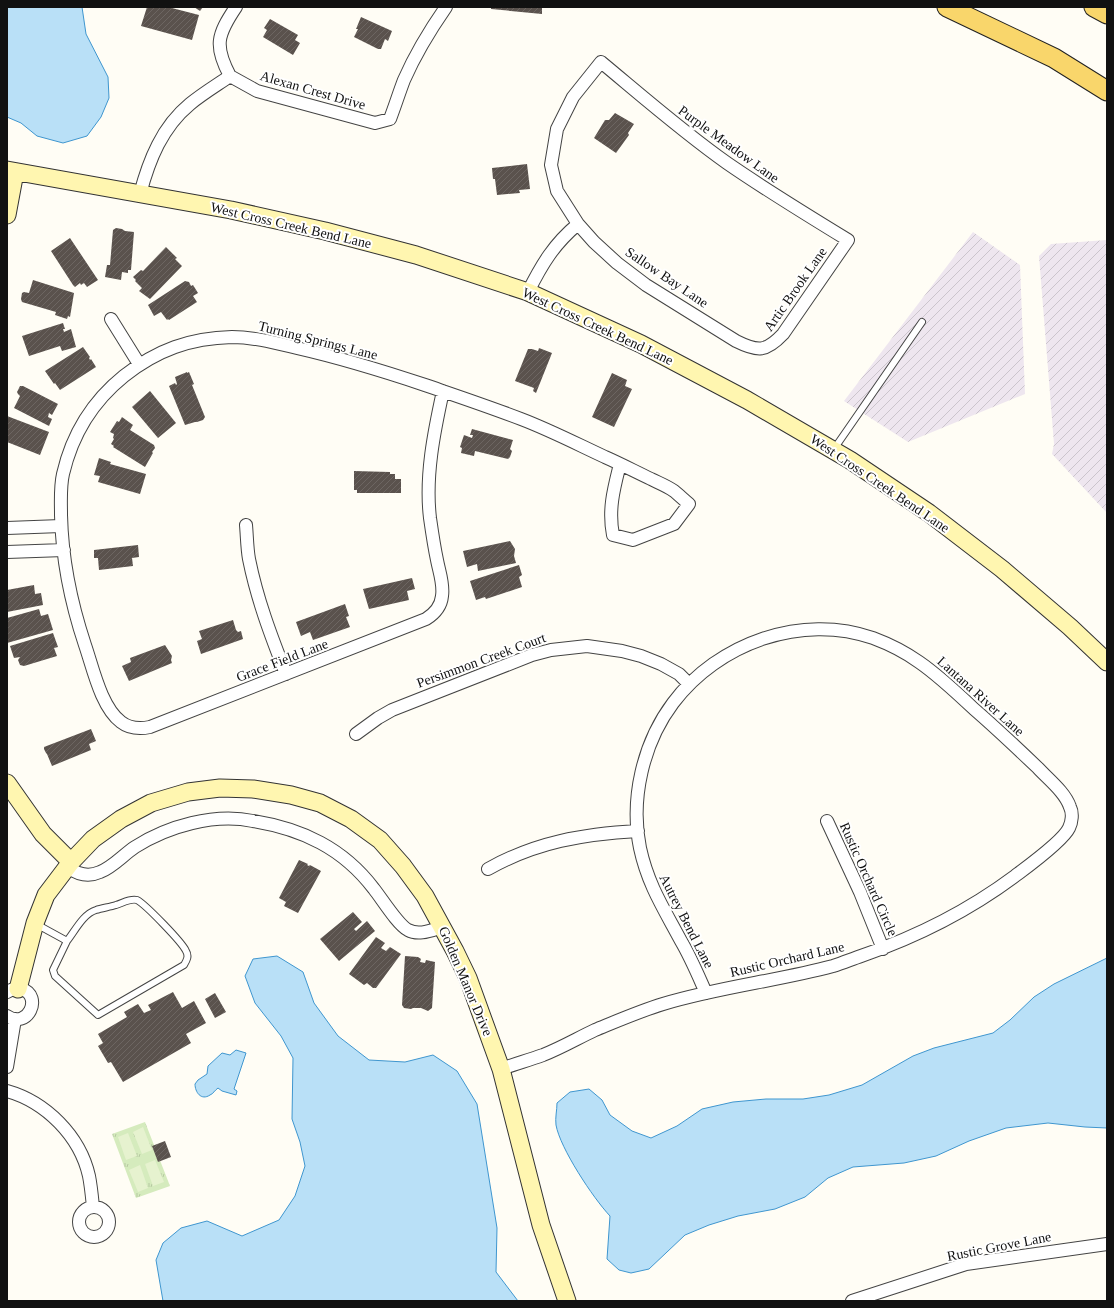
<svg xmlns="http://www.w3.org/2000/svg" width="1114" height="1308" font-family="Georgia,serif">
	<defs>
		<pattern id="industrial-furrows" width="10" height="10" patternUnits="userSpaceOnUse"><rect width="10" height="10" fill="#eee6ef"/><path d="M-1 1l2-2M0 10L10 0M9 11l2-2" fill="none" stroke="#cbc4cc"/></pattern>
		<pattern id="park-tufts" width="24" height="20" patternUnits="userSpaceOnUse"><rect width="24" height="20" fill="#d5ebbd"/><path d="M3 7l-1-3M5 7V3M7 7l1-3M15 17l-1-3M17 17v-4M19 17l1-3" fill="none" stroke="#b6c8a1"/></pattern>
		<pattern id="building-hatch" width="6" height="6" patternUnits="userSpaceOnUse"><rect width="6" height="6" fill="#5a524d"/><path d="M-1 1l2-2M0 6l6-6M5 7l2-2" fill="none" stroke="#6d6662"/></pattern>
	</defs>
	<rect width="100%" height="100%" fill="#fffdf5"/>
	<path fill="url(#industrial-furrows)" d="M 973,232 L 1020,265 L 1025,394 L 908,442 L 844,401 Z
		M 1107,240 L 1107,513 L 1052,454 L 1054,444 L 1039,256 L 1051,244 Z"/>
	<path fill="url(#park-tufts)" d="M 145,1122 L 170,1186 L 136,1198 L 112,1134 Z"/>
	<path fill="#e6f2cf" d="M 143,1127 L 152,1150 L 142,1154 L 133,1132 Z
		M 128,1133 L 137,1156 L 126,1160 L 118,1137 Z
		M 155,1160 L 164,1182 L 153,1186 L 145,1164 Z
		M 140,1165 L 148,1188 L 138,1192 L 129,1170 Z"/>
	<path fill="#b9e0f7" stroke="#3f96cf" d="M 7,7 L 82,7 L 86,34 L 108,77 L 109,98 L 101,117 L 87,136 L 63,143 L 37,136 L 21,123 L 7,117 Z
		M 277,956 L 303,972 L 314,1003 L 338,1036 L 369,1060 L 405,1062 L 433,1055 L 457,1071 L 477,1104 L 497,1228 L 496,1272 L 518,1301 L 163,1301 L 156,1260 L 163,1243 L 181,1228 L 207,1221 L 242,1236 L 279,1220 L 295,1196 L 305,1166 L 300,1142 L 292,1119 L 293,1058 L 281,1036 L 255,1003 L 245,976 L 253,959 Z
		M 1107,958 L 1107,1128 L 1085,1127 L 1048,1123 L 1006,1128 L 969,1141 L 936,1156 L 904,1163 L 853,1167 L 828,1178 L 805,1197 L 775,1209 L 738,1216 L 709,1225 L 685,1235 L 649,1269 L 631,1273 L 619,1270 L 607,1259 L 610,1216 C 593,1198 560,1148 556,1125 C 555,1118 557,1110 557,1103 L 570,1092 L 589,1089 L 602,1100 L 610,1115 L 632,1131 L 651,1138 L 677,1126 L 702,1109 L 733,1102 L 766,1099 L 803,1099 L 829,1095 L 862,1085 L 913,1056 L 934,1048 L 993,1033 L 1010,1020 L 1034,997 L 1054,984 Z
		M 236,1050 L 246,1053 L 234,1089 L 237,1091 L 236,1095 L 222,1091 L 218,1088 C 215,1090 213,1094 210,1095 C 201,1101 195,1092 195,1084 L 198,1080 L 207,1074 L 208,1066 L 222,1053 L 230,1055 Z"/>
	<path fill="url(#building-hatch)" d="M 147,7 L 168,7 L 199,15 L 192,40 L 141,26 Z
		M 194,7 L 203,7 L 200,11 Z
		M 491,7 L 542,7 L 542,14 L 491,9 Z
		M 361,17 L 392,31 L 388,41 L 385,39 L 381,49 L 378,49 L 354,37 L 358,29 L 356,29 Z
		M 270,19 L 298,35 L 295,40 L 300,43 L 293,55 L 263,37 L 267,30 L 264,28 Z
		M 615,113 L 634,124 L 628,133 L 629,135 L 616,153 L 594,138 L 605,120 L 609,120 Z
		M 527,164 L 530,189 L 519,190 L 520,193 L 497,195 L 495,179 L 493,179 L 492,168 Z
		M 116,228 L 122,229 L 125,231 L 134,232 L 131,270 L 128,270 L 128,273 L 122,272 L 121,280 L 105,277 L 107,265 L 110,265 L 113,230 Z
		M 70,238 L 98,280 L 87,287 L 84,283 L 81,285 L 80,283 L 75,287 L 73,285 L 51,251 Z
		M 166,247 L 177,258 L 175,259 L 182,266 L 150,299 L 139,291 L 142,288 L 135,281 L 136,280 L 133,277 L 141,270 L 143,271 Z
		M 33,280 L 74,293 L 70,317 L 68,316 L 67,319 L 55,315 L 56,312 L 22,302 L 21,299 L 22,293 L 24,292 L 29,293 Z
		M 185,281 L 189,282 L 191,286 L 193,285 L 198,293 L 193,296 L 197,302 L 169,320 L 168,319 L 167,320 L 161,312 L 154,316 L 148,305 Z
		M 63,323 L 65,329 L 63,329 L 64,332 L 71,329 L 76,347 L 62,351 L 60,346 L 29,356 L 22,336 Z
		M 83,347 L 90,357 L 89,358 L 90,360 L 91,359 L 96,367 L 60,390 L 55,383 L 54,384 L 45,371 Z
		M 539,348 L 552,353 L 536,393 L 533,391 L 534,388 L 515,381 L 528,349 L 532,349 L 538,351 Z
		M 187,372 L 187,373 L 189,372 L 194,384 L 192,385 L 205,417 L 203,420 L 197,422 L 195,422 L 185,425 L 169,386 L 175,383 L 176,385 L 177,384 L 175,377 Z
		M 612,373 L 627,380 L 625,386 L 632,389 L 614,427 L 592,417 Z
		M 20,386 L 23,386 L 58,404 L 52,415 L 49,413 L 48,417 L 52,419 L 49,426 L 14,408 L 20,396 L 18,394 L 17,392 Z
		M 150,391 L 176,423 L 158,438 L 132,407 Z
		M 7,416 L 49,432 L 40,455 L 7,442 Z
		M 122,417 L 133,425 L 130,430 L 154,445 L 155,448 L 152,452 L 153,453 L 145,467 L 113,447 L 114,446 L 111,444 L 114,439 L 113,438 L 114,434 L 110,432 L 117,421 L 119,422 Z
		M 472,429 L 513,440 L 510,449 L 512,451 L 510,457 L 508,459 L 475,451 L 474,456 L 461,453 L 462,448 L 460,447 L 464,435 L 472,438 L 473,435 L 470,435 Z
		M 99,458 L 111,462 L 110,464 L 146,474 L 140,494 L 98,482 L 100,476 L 94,475 Z
		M 354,471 L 390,472 L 390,474 L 395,474 L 395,479 L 401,479 L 401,493 L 357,493 L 357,490 L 354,490 Z
		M 510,541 L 515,549 L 514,556 L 516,563 L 478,571 L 477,564 L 467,567 L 463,551 Z
		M 138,545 L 139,557 L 132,558 L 133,566 L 99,570 L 98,558 L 94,558 L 94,550 Z
		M 519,565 L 522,575 L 519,577 L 522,587 L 486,599 L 485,597 L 476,600 L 470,581 Z
		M 412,578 L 415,589 L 407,591 L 409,600 L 369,609 L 363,589 Z
		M 34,585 L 35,594 L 41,593 L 43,605 L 7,612 L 7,590 Z
		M 345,604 L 349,616 L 346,617 L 350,627 L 313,640 L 310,632 L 301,636 L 296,622 Z
		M 39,609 L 41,616 L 48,614 L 53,630 L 7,643 L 7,618 Z
		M 233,620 L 236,630 L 238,632 L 241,631 L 243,639 L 201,654 L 197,641 L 202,639 L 199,631 Z
		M 53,633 L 58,647 L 54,648 L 57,656 L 24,666 L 20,665 L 18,660 L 20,657 L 14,658 L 10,646 Z
		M 165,645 L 172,656 L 171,660 L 172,663 L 129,681 L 122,666 L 131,662 L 130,658 Z
		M 91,729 L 96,741 L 89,744 L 91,750 L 52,766 L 47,754 L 46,753 L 44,749 L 44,747 Z
		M 299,860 L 308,864 L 307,865 L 309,866 L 310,865 L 321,871 L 298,913 L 284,906 L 286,902 L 279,898 Z
		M 353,912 L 362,922 L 354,929 L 356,931 L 367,921 L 375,931 L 339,961 L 320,939 Z
		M 376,937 L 385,943 L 381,948 L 386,951 L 390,947 L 401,954 L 376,988 L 373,988 L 367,983 L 364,985 L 349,974 Z
		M 405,956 L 418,957 L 421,959 L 420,962 L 425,963 L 426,960 L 435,962 L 432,1008 L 428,1011 L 421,1008 L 413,1008 L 411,1009 L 404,1008 L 402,1005 Z
		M 173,992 L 182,1008 L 194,1001 L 206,1023 L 186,1034 L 191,1043 L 123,1082 L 111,1062 L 108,1063 L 98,1046 L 103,1043 L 98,1034 L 127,1017 L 124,1012 L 138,1004 L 144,1013 L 151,1010 L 148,1005 Z
		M 215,993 L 226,1012 L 215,1018 L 205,999 Z
		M 165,1141 L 171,1157 L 158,1162 L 152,1146 Z"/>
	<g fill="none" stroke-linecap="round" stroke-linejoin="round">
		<defs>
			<path id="lane" d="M 834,449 L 922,322
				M 36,924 L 67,941 L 53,970 L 55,976 L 98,1015 L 184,965 C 187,960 189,956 186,951 C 182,942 145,904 137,900 C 130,898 123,903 116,905 C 110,907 102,908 96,910 C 83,914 75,931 67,941"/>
			<path id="street" d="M 601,62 C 642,96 683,132 727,163 C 766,190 807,215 848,240 L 783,334 C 766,352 758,352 736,341 L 646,285 L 617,263 L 594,242 L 578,224 L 557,191 L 551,165 L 557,129 L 573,97 Z
				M 230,76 L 257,91 L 375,123 L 390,119 C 395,106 399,93 404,80 C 415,55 430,30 446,7
				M 230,76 C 214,46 217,35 236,7
				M 140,194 C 149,160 162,127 190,104 C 202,94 217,85 230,76
				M 528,292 C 542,264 554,244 578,224
				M 111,319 L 139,364
				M 443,391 C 434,432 425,476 430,518 C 432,532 434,546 437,560 C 439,571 444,584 442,596 C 441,607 434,614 426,619 L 150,727 C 140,729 130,729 121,722 C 101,707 93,668 85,645 C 71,603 62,559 61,515 C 61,501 60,487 63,474 C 72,435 93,401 124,376 C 157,350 190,338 232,337 C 254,337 276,343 297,348 C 341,358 383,371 425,385 C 457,396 490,407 521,419 C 550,430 577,444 605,457 C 621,464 636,472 651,479 C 659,483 667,486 674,491 C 679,495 684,500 689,504 L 674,524 L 633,540 L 613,535 C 608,509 614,488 620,464
				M 246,525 C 247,536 247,548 249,559 C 257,599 271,636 286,674
				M 7,528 L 61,526
				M 7,552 L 64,550
				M 356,734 L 378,718 L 392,710 L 532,655 L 551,650 L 587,646 L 622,651 L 641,656 L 661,664 L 679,674 L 689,684
				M 827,821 L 860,892 L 883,949
				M 71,862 L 69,868 C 79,875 89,877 100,872 C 113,867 123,855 135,847 C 168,826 214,813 253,821 C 302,829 343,848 374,889 C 382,899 398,925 408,930 C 419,936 432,930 443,927
				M 488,869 C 536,842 583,834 638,831
				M 7,992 C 12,989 17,987 22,989 C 43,996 28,1030 7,1016
				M 7,1067 L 15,1019
				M 501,1069 C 515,1064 529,1060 543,1055 C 561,1048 578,1038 595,1030 C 617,1021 640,1011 663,1004 C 719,987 777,981 833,966 C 843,963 852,959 861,956 C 916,937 968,911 1015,876 C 1027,867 1063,841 1069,828 C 1072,822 1073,813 1070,807 C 1065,792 1048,779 1038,768 C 1017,748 996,728 974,709 C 956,692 938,675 919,662 C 905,652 889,644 873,638 C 802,613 718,643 673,703 C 643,743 630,799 640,848 C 648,885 664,909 681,941 C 691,958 698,975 706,993
				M 7,1091 C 46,1102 80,1136 89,1176 C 91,1186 92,1197 93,1207
				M79 1222a15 15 0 1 1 30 0a15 15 0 1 1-30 0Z
				M 852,1301 L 966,1264 L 1107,1244"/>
			<path id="secondary" d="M 7,170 L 231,210 L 325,231 L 416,255 L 528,292 L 641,344 L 747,400 L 850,460 L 929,513 L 1002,569 L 1070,627 L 1107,662
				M 7,215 L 15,172
				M 7,783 L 43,834 L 71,862
				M 18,989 L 35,923 L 46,895 L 71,862 L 93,839 L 121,819 L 151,803 L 188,792 L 220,788 L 253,789 L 291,795 L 320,803 L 351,819 L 380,840 L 403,866 L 425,896 L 455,951 L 468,978 L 501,1069 L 541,1225 L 567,1301"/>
			<path id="primary" d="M 947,7 L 1054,58 L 1107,91
				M 1094,7 L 1107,14"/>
		</defs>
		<use href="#lane" stroke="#444" stroke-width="8"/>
		<use href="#street" stroke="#444" stroke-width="14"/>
		<use href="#secondary" stroke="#333" stroke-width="19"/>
		<use href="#primary" stroke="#222" stroke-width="21"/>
		<use href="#lane" stroke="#fff" stroke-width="6"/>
		<use href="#street" stroke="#fff" stroke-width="12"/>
		<use href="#secondary" stroke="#fff6b0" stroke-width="17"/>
		<use href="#primary" stroke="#f9d66b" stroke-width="19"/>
	</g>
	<g text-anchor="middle" stroke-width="4" stroke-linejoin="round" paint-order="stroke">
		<g font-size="14" fill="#111" stroke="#fff">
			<text transform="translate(313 90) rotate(16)" y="5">Alexan Crest Drive</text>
			<text transform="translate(729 144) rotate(36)" y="5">Purple Meadow Lane</text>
			<text transform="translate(291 225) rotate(13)" y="5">West Cross Creek Bend Lane</text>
			<text transform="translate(667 277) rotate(34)" y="5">Sallow Bay Lane</text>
			<text transform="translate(795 289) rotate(-55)" y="5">Artic Brook Lane</text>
			<text transform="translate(598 326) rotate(25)" y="5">West Cross Creek Bend Lane</text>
			<text transform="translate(318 340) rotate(14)" y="5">Turning Springs Lane</text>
			<text transform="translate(880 483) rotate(34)" y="5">West Cross Creek Bend Lane</text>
			<text transform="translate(282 660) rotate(-21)" y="5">Grace Field Lane</text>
			<text transform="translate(481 660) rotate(-20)" y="5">Persimmon Creek Court</text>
			<text transform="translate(981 696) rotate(42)" y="5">Lantana River Lane</text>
			<text transform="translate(869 879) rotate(66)" y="5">Rustic Orchard Circle</text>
			<text transform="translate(687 921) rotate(63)" y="5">Autrey Bend Lane</text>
			<text transform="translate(787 959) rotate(-13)" y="5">Rustic Orchard Lane</text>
			<text transform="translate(466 981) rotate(67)" y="5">Golden Manor Drive</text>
			<text transform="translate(999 1246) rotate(-11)" y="5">Rustic Grove Lane</text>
		</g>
	</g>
	<rect width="1114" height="1308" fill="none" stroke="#111111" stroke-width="16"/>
</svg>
